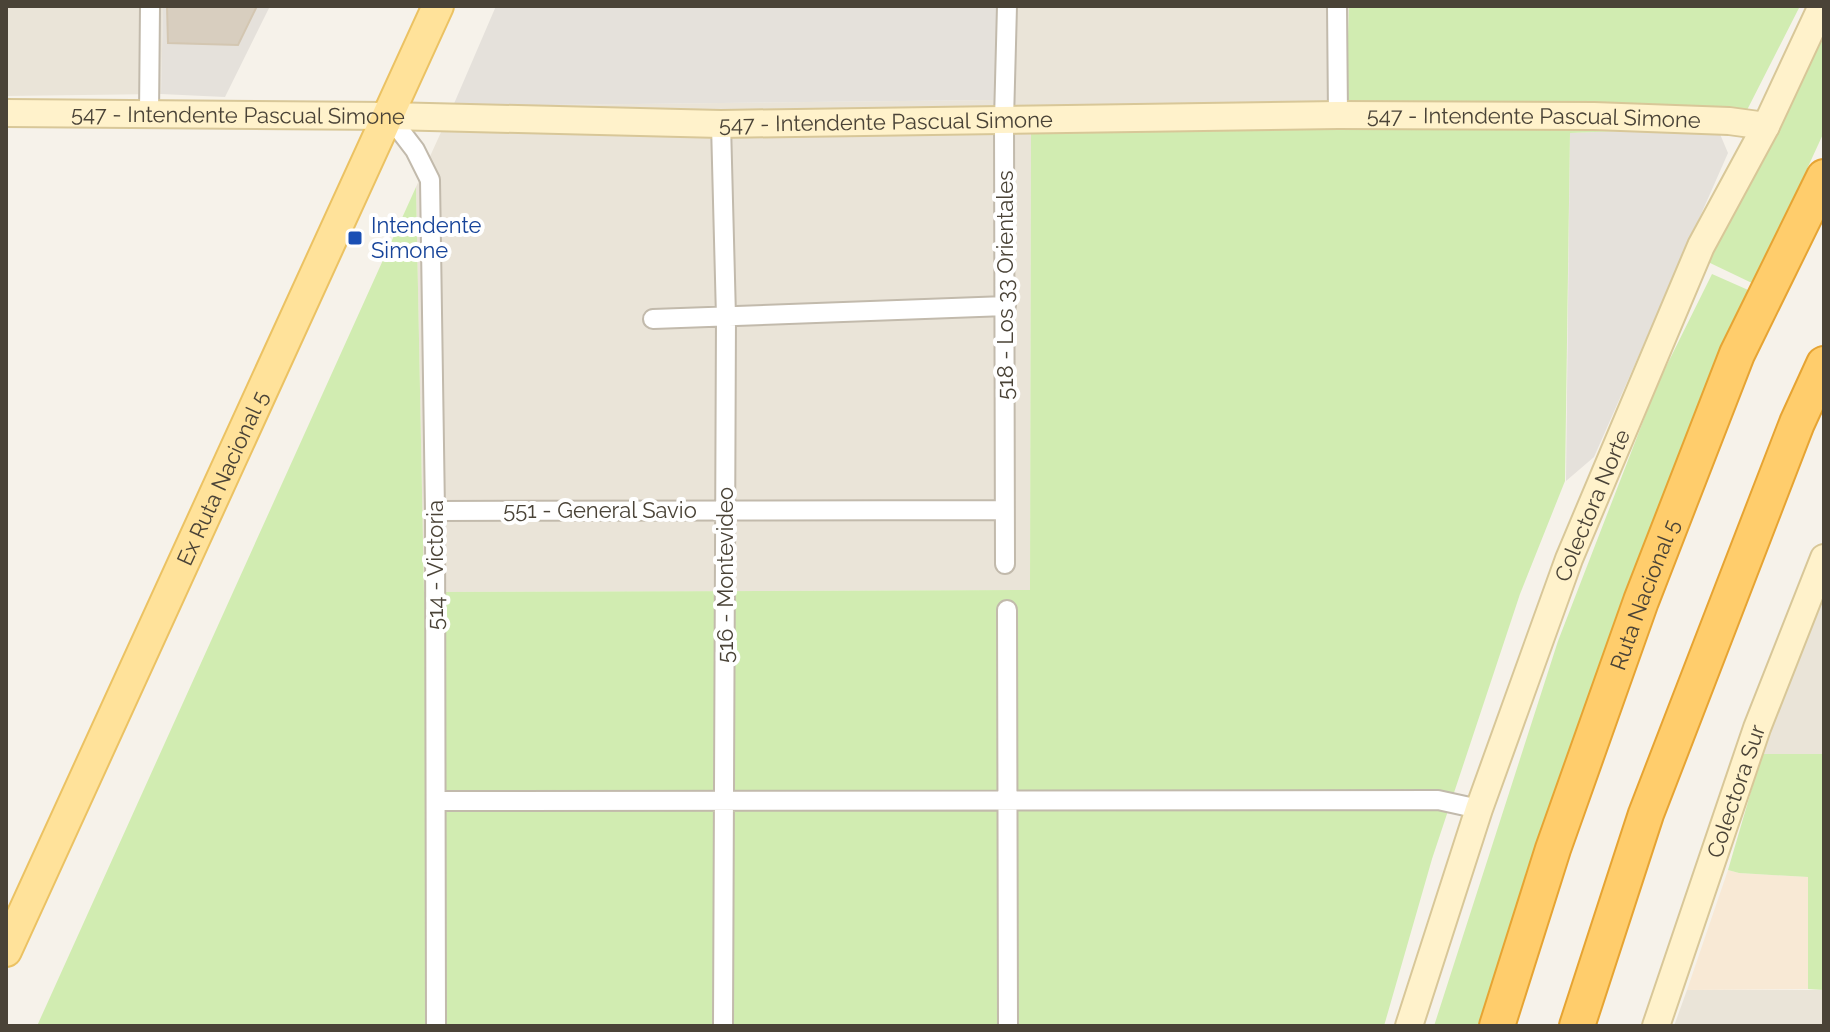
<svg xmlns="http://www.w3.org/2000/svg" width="1830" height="1032" font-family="Raleway,sans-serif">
	<rect width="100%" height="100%" fill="#f6f2ea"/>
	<path fill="#eae4d8" d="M 6,6 L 163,6 L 161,94 L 6,96 Z
		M 997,6 L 1349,6 L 1346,125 L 1031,128 L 1030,590 L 424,592 L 416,187 L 453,106 L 996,100 Z
		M 1824,567 L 1824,754 L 1762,754 Z
		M 1687,990 L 1824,990 L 1824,1026 L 1674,1026 Z"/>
	<path fill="#f8e9d5" d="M 1728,870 L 1739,873 L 1808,877 L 1808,989 L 1687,990 Z"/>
	<path fill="#e5e1db" d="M 163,6 L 270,6 L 225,97 L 161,94 Z
		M 496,6 L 997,6 L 997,100 L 453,106 Z
		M 1717,127 L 1728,153 L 1594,457 L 1566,481 L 1570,133 Z"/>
	<path fill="#d1ecb1" d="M 1349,6 L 1800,6 L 1745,114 L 1717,127 L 1570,133 L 1565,481 L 1520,594 L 1432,859 L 1384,1026 L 37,1026 L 416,187 L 424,592 L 1030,590 L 1031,128 L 1345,125 Z
		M 1824,30 L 1824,132 L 1754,284 L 1708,262 Z
		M 1712,274 L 1755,293 L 1612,640 L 1501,957 L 1482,1026 L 1434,1026 L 1558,641 L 1658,383 Z
		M 1762,754 L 1824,754 L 1824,990 L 1808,989 L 1808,877 L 1739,873 L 1728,870 Z"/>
	<path fill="#d8cebf" stroke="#d3c6b1" stroke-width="2" d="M 167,6 L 257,6 L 238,45 L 168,43 Z"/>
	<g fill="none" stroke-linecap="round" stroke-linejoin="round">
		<defs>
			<path id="street" d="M 1337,6 L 1338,115
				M 149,115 L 150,6
				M 389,116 L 415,150 L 430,180 L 435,511 L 436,1026
				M 721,124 L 726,317 L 723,1026
				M 653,319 L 1006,306
				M 435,511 L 1004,510
				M 1005,564 L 1004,120 L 1007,6
				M 1007,610 L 1008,1026
				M 436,801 L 1438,800 L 1479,809"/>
			<g id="secondary">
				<path id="s1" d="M 6,113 L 389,116 L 721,124 L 1338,115 L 1594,116 L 1729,121 L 1766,126"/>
				<path id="s2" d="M 1409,1026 L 1479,809 L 1569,559 L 1701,246 L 1766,126 L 1822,6"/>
				<path id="s3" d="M 1656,1026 L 1757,728 L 1824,558"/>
			</g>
			<g id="primary">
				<path id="s4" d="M 6,951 L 438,6"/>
			</g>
			<g id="highway">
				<path id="s5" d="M 1497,1026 L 1553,849 L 1641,601 L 1737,354 L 1824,177"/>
				<path d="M 1577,1026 L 1646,814 L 1797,423 L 1824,364"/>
			</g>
		</defs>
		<use href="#street" stroke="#c2baac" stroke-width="22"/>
		<use href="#secondary" stroke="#d8c798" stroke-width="30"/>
		<use href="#primary" stroke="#ebc263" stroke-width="34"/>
		<use href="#highway" stroke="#e6a433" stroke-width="38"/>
		<use href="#street" stroke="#fff" stroke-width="18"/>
		<use href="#secondary" stroke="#fff2cb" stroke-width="26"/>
		<use href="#primary" stroke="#ffe29a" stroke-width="30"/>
		<use href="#highway" stroke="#ffcd6c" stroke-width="34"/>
	</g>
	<rect fill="#1a4fb4" stroke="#fff" stroke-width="3" x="347" y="230" width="16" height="16" rx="4"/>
	<g text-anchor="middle" stroke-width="8" stroke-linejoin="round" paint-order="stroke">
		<g font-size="22" fill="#4a4337" stroke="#fff">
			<text dy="8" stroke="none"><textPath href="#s1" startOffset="232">547 - Intendente Pascual Simone</textPath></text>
			<text dy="8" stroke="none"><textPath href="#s1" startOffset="1528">547 - Intendente Pascual Simone</textPath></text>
			<text dy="8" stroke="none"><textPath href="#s1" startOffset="880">547 - Intendente Pascual Simone</textPath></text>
			<text transform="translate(1005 285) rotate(-90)" y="8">518 - Los 33 Orientales</text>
			<text dy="8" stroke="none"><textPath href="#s4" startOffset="520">Ex Ruta Nacional 5</textPath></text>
			<text dy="8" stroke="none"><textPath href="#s2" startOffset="552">Colectora Norte</textPath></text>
			<text x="600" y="518">551 - General Savio</text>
			<text transform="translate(435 565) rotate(-90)" y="8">514 - Victoria</text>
			<text transform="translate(725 575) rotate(-90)" y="8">516 - Montevideo</text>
			<text dy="8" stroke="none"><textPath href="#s5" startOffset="456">Ruta Nacional 5</textPath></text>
			<text dy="8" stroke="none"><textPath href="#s3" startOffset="248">Colectora Sur</textPath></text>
		</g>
		<g font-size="22" fill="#164399" stroke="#fff" text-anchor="start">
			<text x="371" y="233">Intendente<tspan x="371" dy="25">Simone</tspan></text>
		</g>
	</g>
	<rect width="1830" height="1032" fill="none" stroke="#4a4337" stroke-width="16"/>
</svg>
